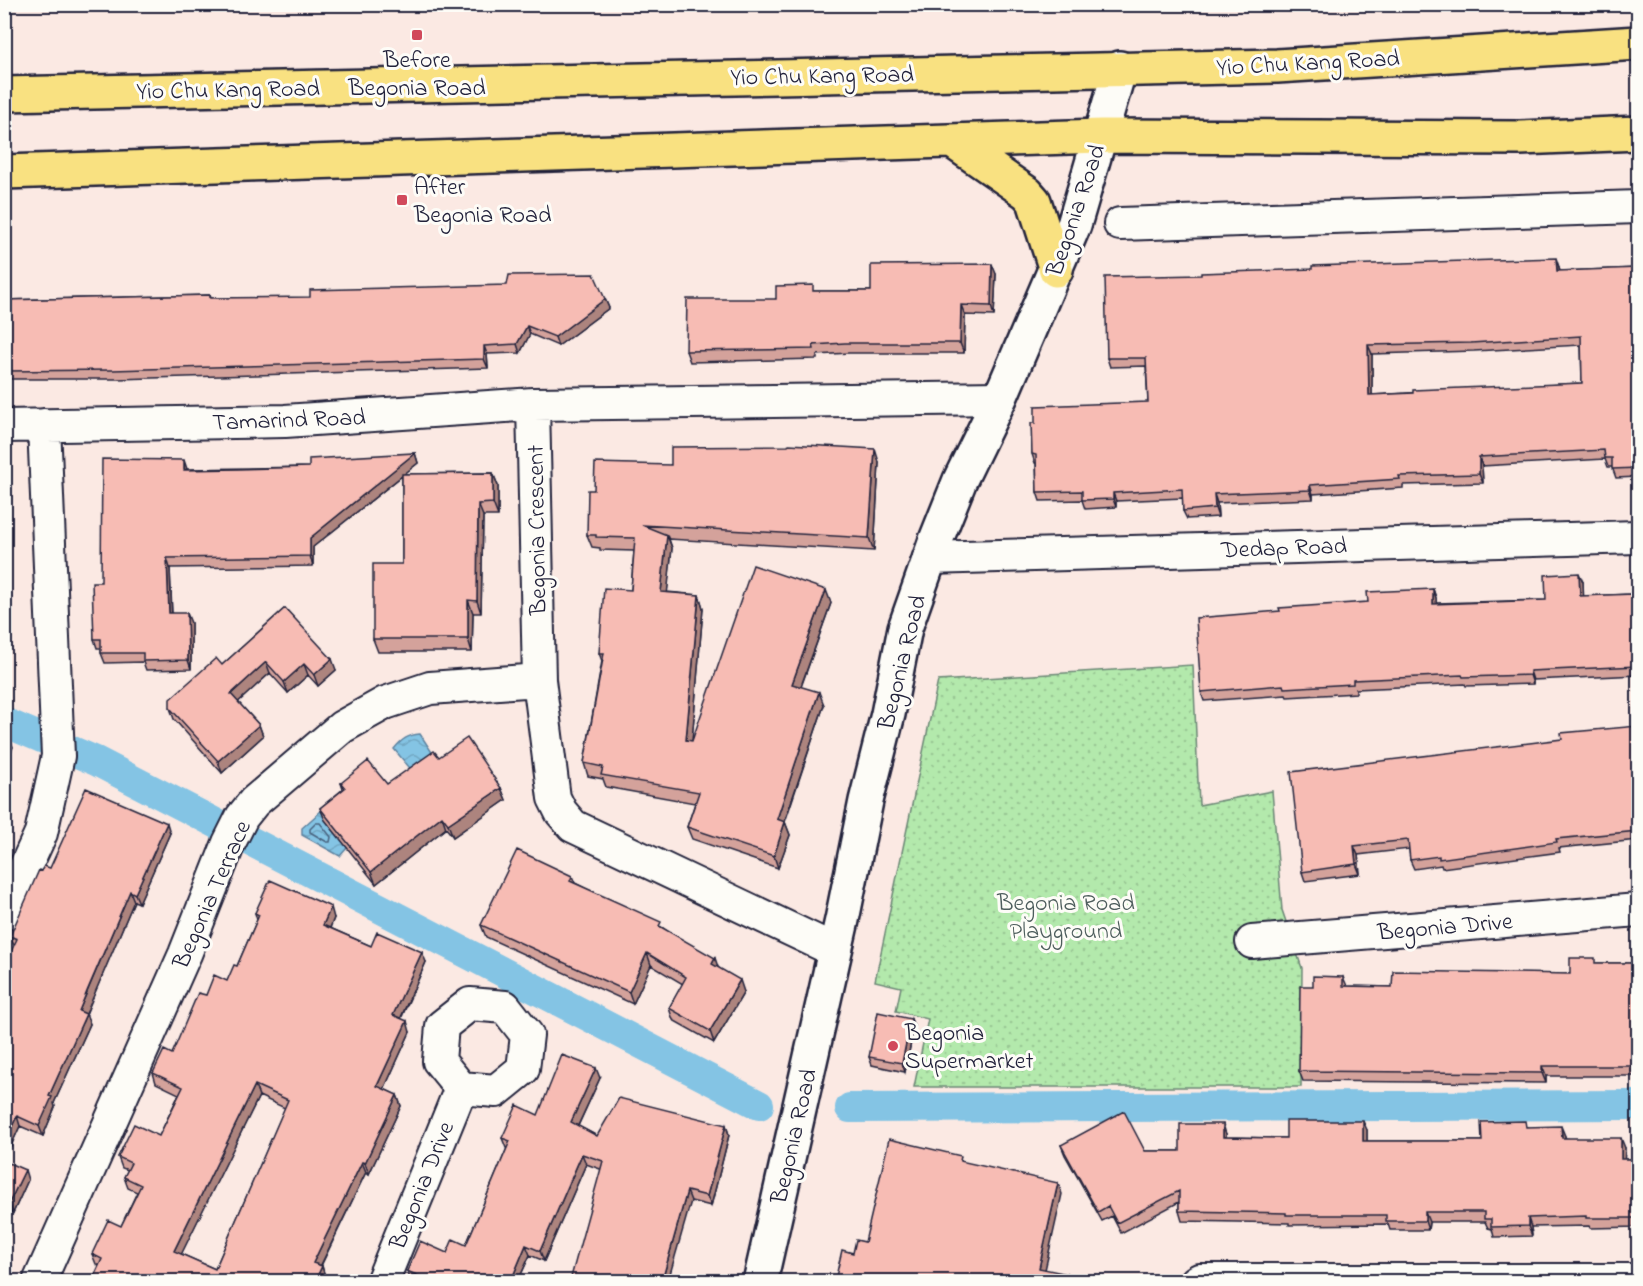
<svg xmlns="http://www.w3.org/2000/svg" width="1643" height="1286" font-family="'Indie Flower',sans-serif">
	<defs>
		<pattern id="park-dots" width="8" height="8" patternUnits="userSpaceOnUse" patternTransform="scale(1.5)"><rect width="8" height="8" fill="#b3e9ac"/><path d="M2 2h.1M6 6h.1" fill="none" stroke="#9ac895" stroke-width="1.8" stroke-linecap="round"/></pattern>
		<pattern id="water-waves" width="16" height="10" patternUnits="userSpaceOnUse" patternTransform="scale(1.5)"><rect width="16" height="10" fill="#84c4e4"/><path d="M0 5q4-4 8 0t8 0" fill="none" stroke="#72a8c4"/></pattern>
	</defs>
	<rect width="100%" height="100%" fill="#fbe9e3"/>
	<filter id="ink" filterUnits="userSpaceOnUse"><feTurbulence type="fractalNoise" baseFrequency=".0167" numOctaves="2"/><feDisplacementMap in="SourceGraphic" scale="12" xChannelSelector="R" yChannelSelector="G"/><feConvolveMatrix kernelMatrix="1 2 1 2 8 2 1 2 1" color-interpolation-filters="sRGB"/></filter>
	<g filter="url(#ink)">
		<path fill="url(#park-dots)" stroke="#6a8674" stroke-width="1.5" d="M 1193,665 L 1199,805 L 1272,791 L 1282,910 L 1302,968 L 1301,1087 L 914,1087 L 928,1019 L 896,1011 L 901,987 L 875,981 L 938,681 Z"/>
		<path fill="url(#water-waves)" stroke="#5d83a0" stroke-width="1.5" d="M 420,734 L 439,763 L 419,779 L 394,749 C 402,739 408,735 420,734 Z
			M 340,794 L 347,848 L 340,856 L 302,835 L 302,828 Z"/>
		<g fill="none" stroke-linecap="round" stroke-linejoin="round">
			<path stroke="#49637f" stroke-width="1.5" d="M 316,823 L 320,823 L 331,837 L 330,842 L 327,842 L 310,832 L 310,829 Z"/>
			<path stroke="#84c4e4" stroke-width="30" d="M 4,722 L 96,761 L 759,1105
				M 850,1108 L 1638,1105"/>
			<defs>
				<path id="street" d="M 1120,224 L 1638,207
					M 533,404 L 539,680 L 554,798 L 561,812 L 573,826 L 834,950
					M 4,426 L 285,421 L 533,404 L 1000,398
					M 929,558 L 1638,537
					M 4,914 L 41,833 L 58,756 L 44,425
					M 1252,942 L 1638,910
					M 470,1004 L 505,1007 L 527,1035 L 523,1069 L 496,1091 L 461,1088 L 439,1061 L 442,1026 Z
					M 39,1282 L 185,954 L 229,843 L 242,817 L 254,802 L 342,727 L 385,703 L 430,688 L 539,680
					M 382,1282 L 461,1088
					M 1196,1282 L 1199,1280 L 1638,1280"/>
				<path id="secondary" d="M 760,1282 L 842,920 L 866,801 L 888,714 L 905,628 L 936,540 L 960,480 L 1000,398 L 1074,225 L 1120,68"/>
				<path id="primary" d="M 4,94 L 1277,66 L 1638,43
					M 952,141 L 1027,193 L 1034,201 L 1056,270
					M 4,172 L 1101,136 L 1520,138 L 1638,133"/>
			</defs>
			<use href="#street" stroke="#22223b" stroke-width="36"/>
			<use href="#secondary" stroke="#22223b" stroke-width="38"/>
			<use href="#primary" stroke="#22223b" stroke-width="38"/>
			<use href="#street" stroke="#fdfcf7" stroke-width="32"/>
			<use href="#secondary" stroke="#fdfcf7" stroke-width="33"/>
			<use href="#primary" stroke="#f9e181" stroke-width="33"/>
		</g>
		<path fill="#d4a29b" stroke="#22223b" stroke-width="1.5" fill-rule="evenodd" d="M 1559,267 L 1560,271 L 1638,268 L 1638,477 L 1616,478 L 1612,467 L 1608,467 L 1605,459 L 1482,466 L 1483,483 L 1403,485 L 1403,488 L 1313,494 L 1313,499 L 1217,503 L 1218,517 L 1187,519 L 1183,511 L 1183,498 L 1116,501 L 1116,507 L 1085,509 L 1082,500 L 1040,501 L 1037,492 L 1036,463 L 1035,463 L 1032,454 L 1035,423 L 1148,402 L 1146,366 L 1110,367 L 1107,358 ZM 1581,345 L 1582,383 L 1372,395 L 1372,354 L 1474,351 Z
			M 996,274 L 994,316 L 965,315 L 964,353 L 849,353 L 817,355 L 817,359 L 690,362 L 686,351 L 776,299 L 815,291 L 871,291 Z
			M 210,295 L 211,298 L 605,299 L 609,308 L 558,346 L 530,334 L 520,353 L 487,354 L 488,368 L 117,379 L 4,379 L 4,300 Z
			M 415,453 L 418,463 L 404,474 L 493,473 L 498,486 L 498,516 L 483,516 L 481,613 L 473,613 L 472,652 L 378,652 L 373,639 L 402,564 L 402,476 L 313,547 L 313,566 L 170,568 L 172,613 L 191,623 L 191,669 L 146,670 L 143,662 L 105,663 L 101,653 L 101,648 L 97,648 L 94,639 L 101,582 L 187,469 L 309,467 Z
			M 879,462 L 874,551 L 669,539 L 672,548 L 667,592 L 699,595 L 703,608 L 692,739 L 831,603 L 801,687 L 824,705 L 785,822 L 790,835 L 778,868 L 692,839 L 687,827 L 695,803 L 606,787 L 603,779 L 588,776 L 584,763 L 602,661 L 599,653 L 631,590 L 634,551 L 600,550 L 600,548 L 592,547 L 587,535 L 594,490 L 671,465 Z
			M 1583,582 L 1583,596 L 1633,594 L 1638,589 L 1638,675 L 1533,680 L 1533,684 L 1466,686 L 1465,684 L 1356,689 L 1356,693 L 1287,697 L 1286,695 L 1204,701 L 1201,692 L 1368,602 L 1433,589 L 1436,598 L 1436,603 L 1546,600 Z
			M 285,608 L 336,670 L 318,686 L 308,675 L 288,693 L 270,673 L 238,702 L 259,725 L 263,736 L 222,773 L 174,719 L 170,708 L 222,665 Z
			M 1638,726 L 1638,840 L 1559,848 L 1560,852 L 1442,868 L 1441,865 L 1414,869 L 1410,860 L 1409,849 L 1383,852 L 1358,855 L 1360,874 L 1305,881 L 1302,872 L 1562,739 Z
			M 439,757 L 501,788 L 506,800 L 453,837 L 446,828 L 376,884 L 325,820 L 320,808 L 343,789 L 341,783 L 387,784 Z
			M 170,833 L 139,903 L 134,901 L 92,999 L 86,1014 L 90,1024 L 54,1103 L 55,1107 L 43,1136 L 20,1126 L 4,1161 L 14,946 L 10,936 L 41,871 Z
			M 572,876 L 575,883 L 663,928 L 719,968 L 744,992 L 714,1043 L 673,1020 L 669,1008 L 683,984 L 651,965 L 633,1004 L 486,937 L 481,925 Z
			M 255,913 L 334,918 L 330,928 L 371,946 L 426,962 L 401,1019 L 410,1032 L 384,1089 L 397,1095 L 401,1106 L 369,1174 L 366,1172 L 321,1266 L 322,1266 L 325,1277 L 99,1266 L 96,1264 L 92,1254 L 121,1226 L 137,1192 L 128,1188 L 124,1177 L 128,1170 L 122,1168 L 118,1157 L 159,1136 L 179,1094 L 156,1083 L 153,1073 L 172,1054 L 206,995 L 227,981 L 237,966 L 257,920 ZM 259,1096 L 285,1108 L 215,1269 L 181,1254 Z
			M 1597,963 L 1638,963 L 1638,1076 L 1546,1076 L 1546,1083 L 1303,1081 L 1299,1071 L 1343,977 L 1347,986 L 1392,987 L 1570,974 Z
			M 911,1019 L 914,1027 L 905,1072 L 872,1065 L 869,1057 Z
			M 600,1078 L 578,1126 L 597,1136 L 726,1125 L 729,1135 L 711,1206 L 691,1201 L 586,1164 L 544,1261 L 530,1255 L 518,1281 L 411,1281 L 407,1271 L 466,1245 L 507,1148 L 506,1148 L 502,1138 Z
			M 1527,1127 L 1565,1136 L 1565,1138 L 1625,1148 L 1624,1159 L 1638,1159 L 1638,1227 L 1590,1228 L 1589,1226 L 1531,1227 L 1532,1236 L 1494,1237 L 1492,1229 L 1488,1228 L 1485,1222 L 1429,1222 L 1428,1230 L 1390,1230 L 1388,1224 L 1289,1225 L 1289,1223 L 1182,1221 L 1179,1211 L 1179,1202 L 1121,1233 L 1112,1216 L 1102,1221 L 1065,1155 L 1061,1145 L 1145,1151 L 1180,1151 L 1226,1134 L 1226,1137 L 1286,1138 L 1367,1130 L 1367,1141 L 1482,1141 Z
			M 4,1161 L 28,1180 L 13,1213 L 6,1210 L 4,1212 Z"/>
		<path fill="#ad847e" stroke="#22223b" stroke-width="1.5" d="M 1556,258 L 1559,267 L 1560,280 L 1557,271 Z
			M 992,264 L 996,274 L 994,316 L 991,306 Z
			M 605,299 L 609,308 L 558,346 L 555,337 Z
			M 961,305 L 965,315 L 964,353 L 960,343 Z
			M 527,326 L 530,334 L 520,353 L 517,344 Z
			M 1368,345 L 1372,354 L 1372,404 L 1369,395 Z
			M 484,346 L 487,354 L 488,368 L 484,359 Z
			M 875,449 L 879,462 L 874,551 L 869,538 Z
			M 415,453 L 418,463 L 313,547 L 313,566 L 310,556 L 310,538 Z
			M 1479,457 L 1482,466 L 1483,483 L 1479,474 Z
			M 184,460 L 187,469 L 184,470 Z
			M 493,473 L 498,486 L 498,516 L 493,503 Z
			M 1310,485 L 1313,494 L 1313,499 L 1310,490 Z
			M 1113,493 L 1116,501 L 1116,507 L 1113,499 Z
			M 1214,494 L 1217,503 L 1218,517 L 1215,508 Z
			M 478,504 L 483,516 L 481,613 L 477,601 Z
			M 667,535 L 672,548 L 666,605 L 661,592 Z
			M 167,558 L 170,568 L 172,622 L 169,613 Z
			M 1579,573 L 1583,582 L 1584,605 L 1580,596 Z
			M 1433,589 L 1436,598 L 1437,613 L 1433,604 Z
			M 826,590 L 831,603 L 797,697 L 792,684 Z
			M 699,595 L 703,608 L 691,753 L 686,740 Z
			M 468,600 L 473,613 L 472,652 L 468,639 Z
			M 187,613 L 191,623 L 191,669 L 188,660 Z
			M 332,659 L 336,670 L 318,686 L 314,675 Z
			M 266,662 L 270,673 L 235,705 L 231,694 Z
			M 304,664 L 308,675 L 288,693 L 284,682 Z
			M 1530,671 L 1533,680 L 1533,684 L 1530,675 Z
			M 819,692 L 824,705 L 781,832 L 777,819 Z
			M 259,725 L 263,736 L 222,773 L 218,761 Z
			M 8,734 L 13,747 L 4,768 L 4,743 Z
			M 501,788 L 506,800 L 453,837 L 448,824 Z
			M 442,816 L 446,828 L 376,884 L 371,872 Z
			M 785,822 L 790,835 L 778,868 L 774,856 Z
			M 167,823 L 170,833 L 139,903 L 135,894 Z
			M 1354,846 L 1358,855 L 1360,874 L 1356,864 Z
			M 130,891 L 134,901 L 83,1021 L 79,1011 Z
			M 331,907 L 334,918 L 327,935 L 323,925 Z
			M 422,952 L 426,962 L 397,1026 L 393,1015 Z
			M 647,953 L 651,965 L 633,1004 L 629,992 Z
			M 715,958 L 719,970 L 712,964 Z
			M 740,980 L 744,992 L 714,1043 L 710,1031 Z
			M 86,1014 L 90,1024 L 54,1103 L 55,1107 L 43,1136 L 39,1126 L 49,1096 Z
			M 911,1019 L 914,1027 L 905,1072 L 902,1063 Z
			M 407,1021 L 410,1032 L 381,1096 L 377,1086 Z
			M 1542,1066 L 1546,1076 L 1546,1083 L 1542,1073 Z
			M 596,1068 L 600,1078 L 575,1132 L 571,1122 Z
			M 255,1085 L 259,1096 L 178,1261 L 174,1251 Z
			M 397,1095 L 401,1106 L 369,1174 L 365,1163 Z
			M 17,1116 L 20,1126 L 4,1161 L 4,1143 Z
			M 1363,1121 L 1367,1130 L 1367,1151 L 1363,1141 Z
			M 1223,1124 L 1226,1134 L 1226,1146 L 1223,1137 Z
			M 726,1125 L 729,1135 L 711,1206 L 707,1196 Z
			M 1561,1126 L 1565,1136 L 1565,1148 L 1562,1138 Z
			M 1621,1138 L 1625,1148 L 1624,1168 L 1621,1159 Z
			M 582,1154 L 586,1164 L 544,1261 L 540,1251 Z
			M 362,1162 L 366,1172 L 317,1273 L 313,1263 Z
			M 25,1170 L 28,1180 L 13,1213 L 9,1203 Z
			M 1058,1183 L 1062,1194 L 1043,1279 L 1039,1268 Z
			M 687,1191 L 691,1201 L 668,1281 L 662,1281 Z
			M 1425,1212 L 1429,1222 L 1428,1230 L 1425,1221 Z
			M 1528,1218 L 1531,1227 L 1532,1236 L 1528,1226 Z
			M 526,1245 L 530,1255 L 518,1281 L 511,1281 Z
			M 322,1266 L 325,1277 L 323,1281 L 315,1281 Z
			M 1068,1274 L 1071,1281 L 1067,1281 Z"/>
		<path fill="#f7bcb4" stroke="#22223b" stroke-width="1.5" fill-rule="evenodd" d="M 1556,258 L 1557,271 L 1638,268 L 1638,468 L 1612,469 L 1612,458 L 1605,458 L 1604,450 L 1479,457 L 1479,474 L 1399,476 L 1400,479 L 1310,485 L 1310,490 L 1214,494 L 1215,508 L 1183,511 L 1182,489 L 1113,493 L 1113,499 L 1082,500 L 1082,491 L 1037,492 L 1036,455 L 1032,454 L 1031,423 L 1035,423 L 1035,406 L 1148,402 L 1146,358 L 1107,358 L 1105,277 L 1201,275 L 1201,273 L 1312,269 L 1312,266 ZM 1581,336 L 1582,383 L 1413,390 L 1413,393 L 1369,395 L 1368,345 L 1471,343 Z
			M 992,264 L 991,306 L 961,305 L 960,343 L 845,343 L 813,345 L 814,349 L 686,351 L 687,299 L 776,299 L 776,286 L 813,285 L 813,291 L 871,291 L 871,265 Z
			M 594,274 L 605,299 L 555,337 L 527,326 L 517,344 L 484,346 L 484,359 L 113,370 L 4,371 L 4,300 L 210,295 L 210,298 L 310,297 L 310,290 L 507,285 L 509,275 Z
			M 789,444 L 875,449 L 869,538 L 642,525 L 667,535 L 661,592 L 699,595 L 686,740 L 692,741 L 753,565 L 826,590 L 792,684 L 819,692 L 777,819 L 785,822 L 774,856 L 687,827 L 699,792 L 601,775 L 603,767 L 584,763 L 604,653 L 599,653 L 604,588 L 631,590 L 635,538 L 596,537 L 596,535 L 587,535 L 588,490 L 594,490 L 595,463 L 671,465 L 671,447 L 788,446 Z
			M 415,453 L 310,538 L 310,556 L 167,558 L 169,613 L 187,613 L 188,660 L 143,661 L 143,653 L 101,653 L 101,639 L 94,639 L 92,582 L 101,582 L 102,459 L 184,460 L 184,470 L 239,469 L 309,467 L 309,459 Z
			M 493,473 L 493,503 L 478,504 L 477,601 L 468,600 L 468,639 L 373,639 L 373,564 L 402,564 L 402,474 Z
			M 1579,573 L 1580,596 L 1633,594 L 1633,589 L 1638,589 L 1638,666 L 1530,671 L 1530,675 L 1463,677 L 1462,675 L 1353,680 L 1353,684 L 1284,688 L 1283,685 L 1201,692 L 1196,618 L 1280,611 L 1279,608 L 1368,602 L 1367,592 L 1433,589 L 1433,604 L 1546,600 L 1545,575 Z
			M 285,608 L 332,659 L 314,675 L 304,664 L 284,682 L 266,662 L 231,694 L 259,725 L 218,761 L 170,708 L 170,699 L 216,658 L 222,665 Z
			M 1638,726 L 1638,831 L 1556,839 L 1557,842 L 1439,859 L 1439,856 L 1410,860 L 1408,840 L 1380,843 L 1354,846 L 1356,864 L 1302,872 L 1291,772 L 1562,739 L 1561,733 Z
			M 4,733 L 8,734 L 4,743 Z
			M 467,738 L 501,788 L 448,824 L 442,816 L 371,872 L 320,808 L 345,788 L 341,783 L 368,761 L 387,784 L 434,751 L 439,757 Z
			M 86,788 L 167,823 L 135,894 L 130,891 L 88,989 L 79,1011 L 86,1014 L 49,1096 L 52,1097 L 39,1126 L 17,1116 L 4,1143 L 4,966 L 17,939 L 10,936 L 39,870 L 41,871 L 44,866 L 50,868 Z
			M 517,850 L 572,876 L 570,881 L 661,922 L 659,926 L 715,958 L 712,964 L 740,980 L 710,1031 L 669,1008 L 686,977 L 647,953 L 629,992 L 481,925 Z
			M 270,880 L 331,907 L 323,925 L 371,946 L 377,932 L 422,952 L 393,1015 L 407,1021 L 377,1086 L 397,1095 L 365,1163 L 362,1162 L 313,1263 L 322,1266 L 315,1281 L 92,1281 L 102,1259 L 92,1254 L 108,1220 L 121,1226 L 141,1185 L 124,1177 L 131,1163 L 118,1157 L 134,1124 L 159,1136 L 183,1087 L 153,1073 L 164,1050 L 172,1054 L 198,993 L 206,995 L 214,975 L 227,981 L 234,965 L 237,966 L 259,915 L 255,913 ZM 255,1085 L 288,1100 L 215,1269 L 174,1251 Z
			M 1570,958 L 1595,958 L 1595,963 L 1638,963 L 1638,1066 L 1542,1066 L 1542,1073 L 1299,1071 L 1300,986 L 1313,986 L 1313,976 L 1343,977 L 1343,986 L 1392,987 L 1393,971 L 1570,974 Z
			M 878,1012 L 911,1019 L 902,1063 L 869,1057 Z
			M 562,1055 L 596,1068 L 571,1122 L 597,1136 L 619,1098 L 726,1125 L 707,1196 L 687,1191 L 662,1281 L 570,1281 L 603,1161 L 582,1154 L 540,1251 L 526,1245 L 511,1281 L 431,1281 L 407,1271 L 420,1241 L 447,1253 L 453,1239 L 466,1245 L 510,1141 L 502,1138 L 517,1105 L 538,1115 Z
			M 1124,1111 L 1145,1151 L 1180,1151 L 1180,1124 L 1223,1124 L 1223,1137 L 1286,1138 L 1286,1121 L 1363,1121 L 1363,1141 L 1482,1141 L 1481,1122 L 1525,1121 L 1526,1127 L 1561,1126 L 1562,1138 L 1621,1138 L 1621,1159 L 1638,1159 L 1638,1218 L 1586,1218 L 1586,1216 L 1528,1218 L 1528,1226 L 1491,1227 L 1491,1219 L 1484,1219 L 1484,1212 L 1425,1212 L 1425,1221 L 1386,1221 L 1386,1215 L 1286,1215 L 1286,1213 L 1179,1211 L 1179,1191 L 1117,1223 L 1108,1206 L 1098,1212 L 1061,1145 Z
			M 889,1139 L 961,1156 L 960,1161 L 1058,1183 L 1039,1268 L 1068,1274 L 1067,1281 L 835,1281 L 842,1250 L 853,1253 L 856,1240 L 865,1242 Z
			M 4,1161 L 25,1170 L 9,1203 L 4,1201 Z"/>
	</g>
	<g fill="#d1495b" stroke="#fdfcf7" stroke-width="2">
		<rect x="411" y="29" width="12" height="12" rx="3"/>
		<rect x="396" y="194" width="12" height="12" rx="3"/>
		<circle cx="893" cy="1046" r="6"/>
	</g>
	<g text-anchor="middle" stroke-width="6" stroke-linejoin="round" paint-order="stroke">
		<g font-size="24" fill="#22223b" stroke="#fdfcf7" text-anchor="start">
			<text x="417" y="67" text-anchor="middle">Before<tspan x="417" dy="28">Begonia Road</tspan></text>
			<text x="414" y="194">After<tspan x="414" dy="28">Begonia Road</tspan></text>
			<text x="905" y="1040">Begonia<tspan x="905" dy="28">Supermarket</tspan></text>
		</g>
		<g font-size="24" fill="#22223b" stroke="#fdfcf7">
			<text transform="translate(1308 62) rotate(-3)" y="8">Yio Chu Kang Road</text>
			<text transform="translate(822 75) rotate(-1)" y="8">Yio Chu Kang Road</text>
			<text transform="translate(228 89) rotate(-1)" y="8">Yio Chu Kang Road</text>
			<text transform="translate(1075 210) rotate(-71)" y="8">Begonia Road</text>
			<text transform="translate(289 419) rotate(-2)" y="8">Tamarind Road</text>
			<text transform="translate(536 530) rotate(-91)" y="8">Begonia Crescent</text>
			<text transform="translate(1284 547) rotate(-2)" y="8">Dedap Road</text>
			<text transform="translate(901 662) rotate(-76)" y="8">Begonia Road</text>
			<text transform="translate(211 894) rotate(-66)" y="8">Begonia Terrace</text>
			<text transform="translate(1445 926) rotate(-5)" y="8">Begonia Drive</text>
			<text transform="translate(793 1136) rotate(-77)" y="8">Begonia Road</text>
			<text transform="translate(421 1185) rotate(-68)" y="8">Begonia Drive</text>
		</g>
		<g font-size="24" fill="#4e5e5d" stroke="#fdfcf7">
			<text x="1066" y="910">Begonia Road<tspan x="1066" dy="28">Playground</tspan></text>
		</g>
	</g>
	<rect width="1643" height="1286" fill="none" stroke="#fdfcf7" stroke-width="24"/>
	<rect x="12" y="12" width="1619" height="1262" fill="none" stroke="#22223b" stroke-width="2" filter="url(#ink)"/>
</svg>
